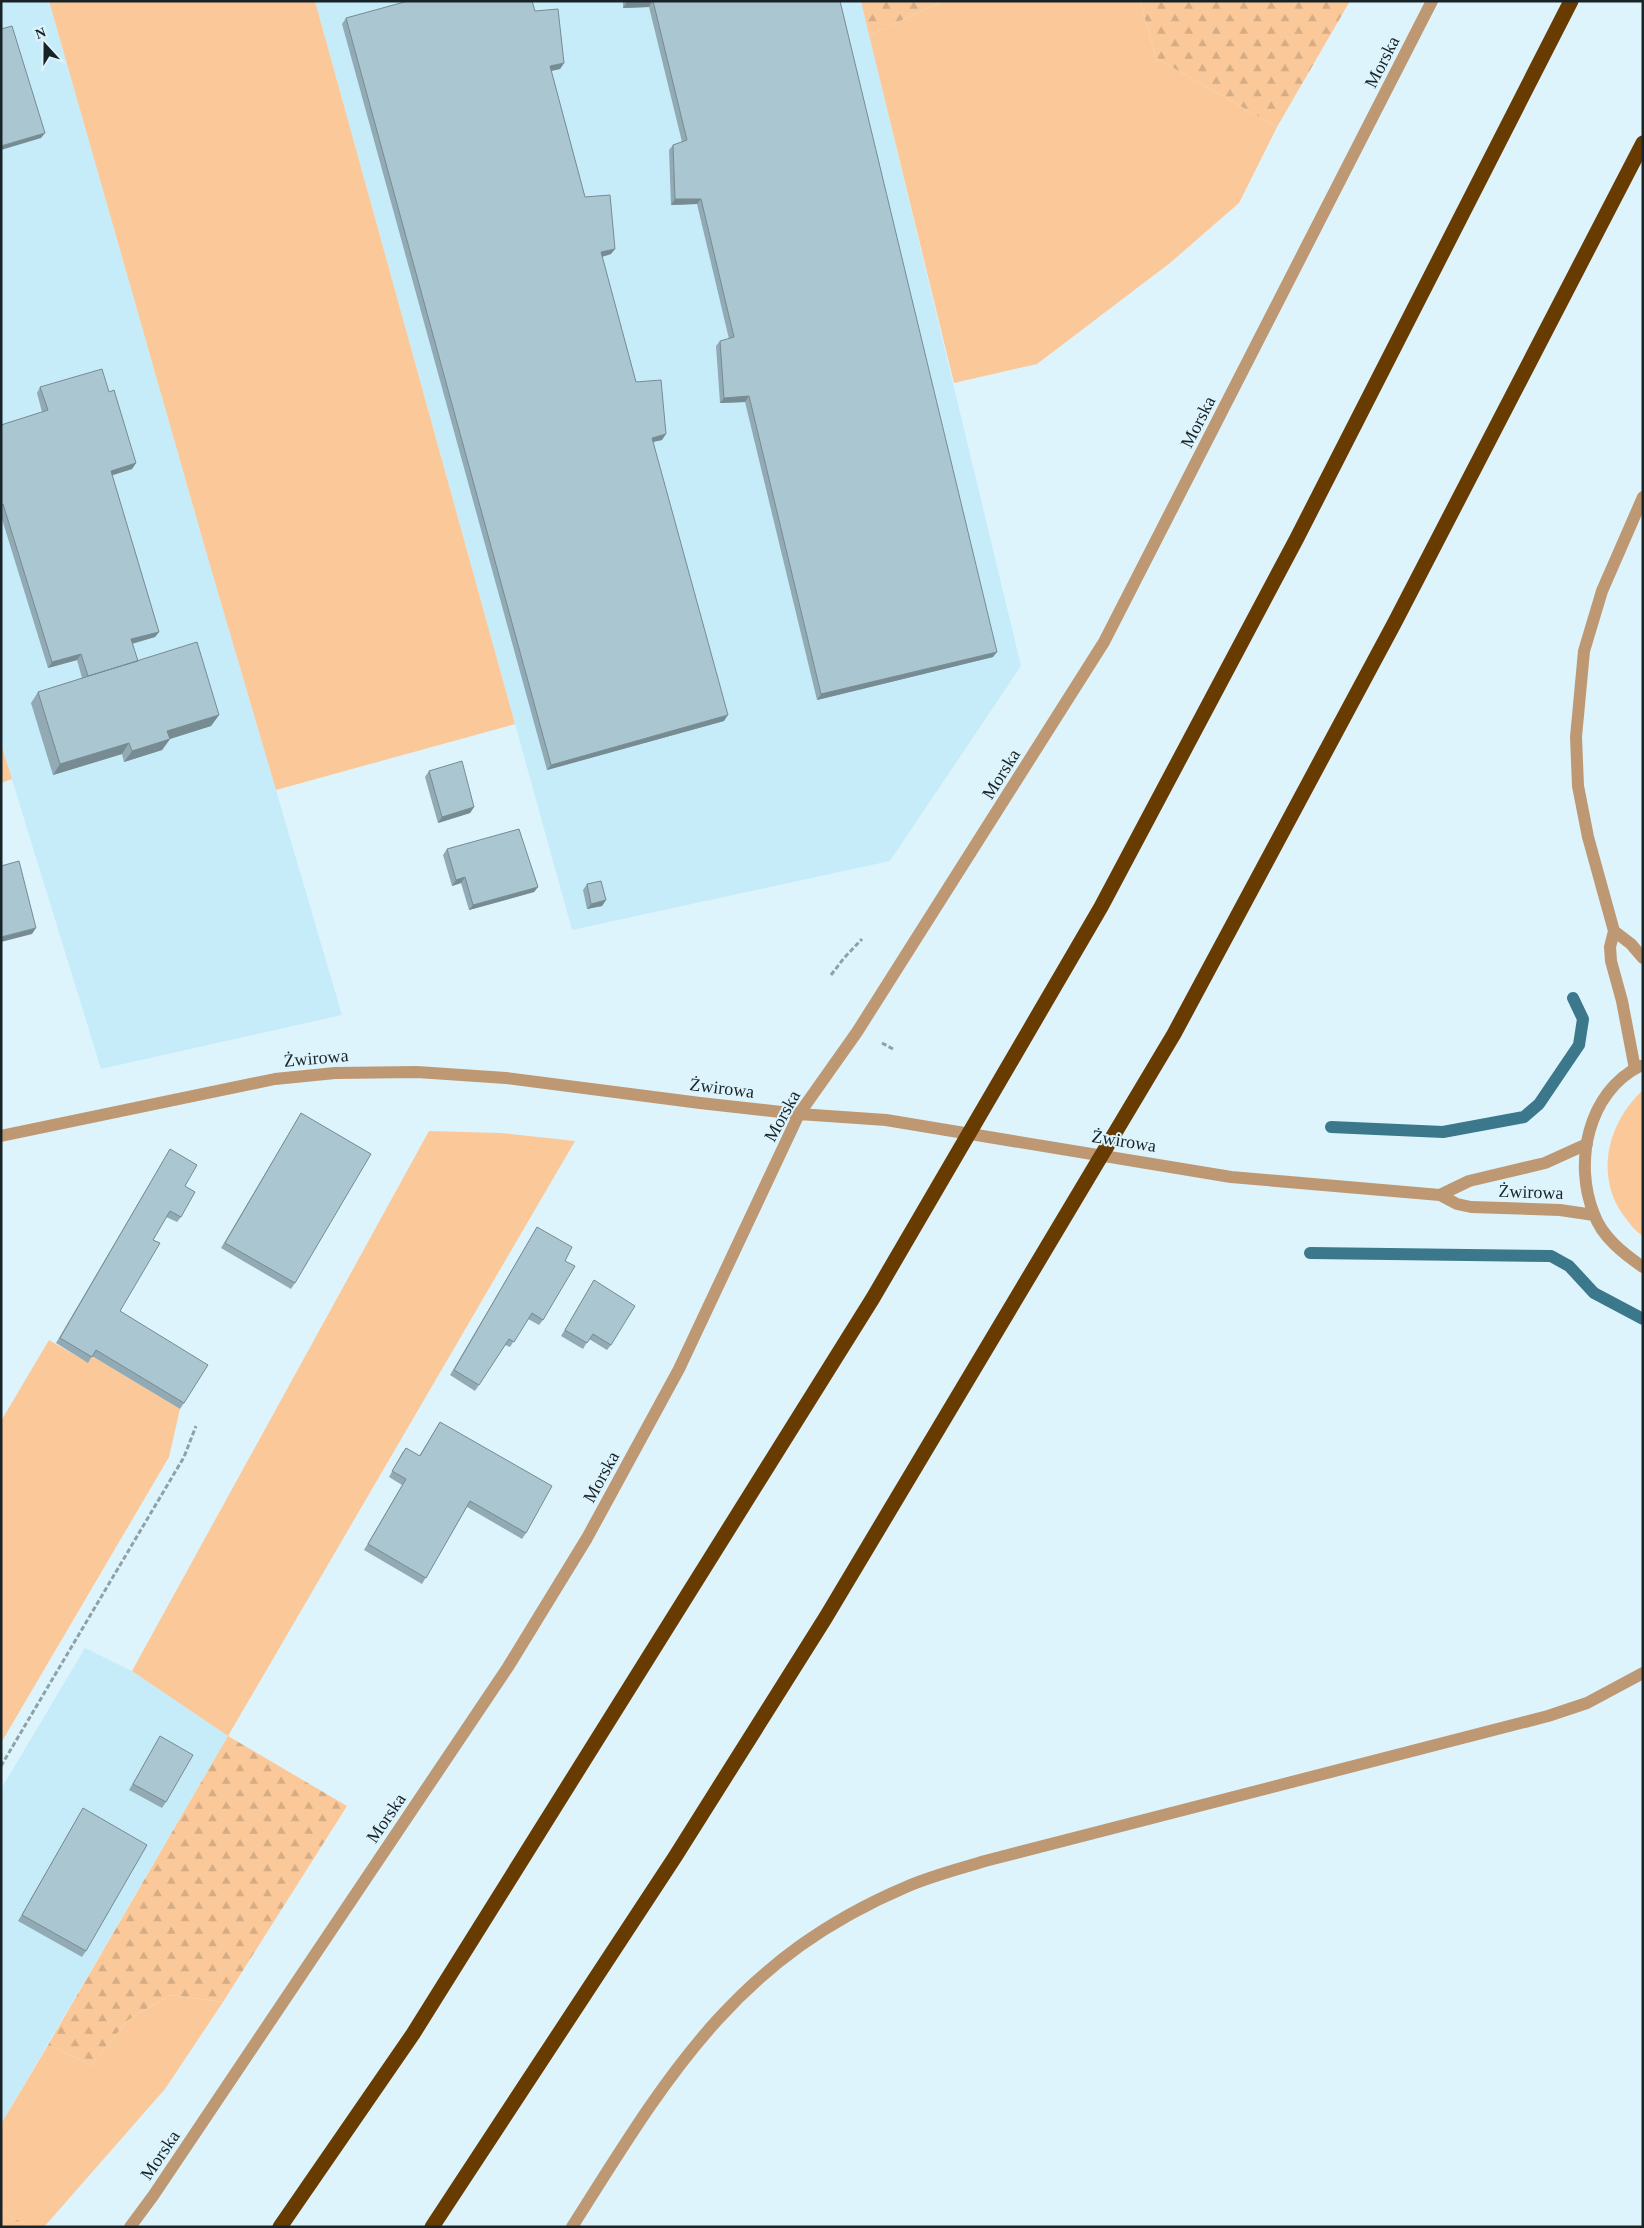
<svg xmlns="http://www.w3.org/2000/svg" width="1644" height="2228" font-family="'Times New Roman',serif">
	<defs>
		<pattern id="forest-firs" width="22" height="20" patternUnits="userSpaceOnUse" patternTransform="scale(1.25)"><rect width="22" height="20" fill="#fbc999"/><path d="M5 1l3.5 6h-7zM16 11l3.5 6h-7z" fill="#d6ac84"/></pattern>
	</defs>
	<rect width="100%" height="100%" fill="#ddf4fd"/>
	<path fill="#c6ecfa" d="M 1,1 L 49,1 L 209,562 L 342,1015 L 101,1069 L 1,744 Z
		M 315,1 L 861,1 L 1021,666 L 890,861 L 572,930 Z
		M 85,1648 L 132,1671 L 228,1736 L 1,2124 L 1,1789 Z"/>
	<path fill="#fbc999" d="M 49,1 L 315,1 L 515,724 L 276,790 L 209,562 Z
		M 944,1 L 1140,1 L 1156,58 L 1277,127 L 1239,203 L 1170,263 L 1037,364 L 954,383 L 869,35 Z
		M 1,744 L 12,779 L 1,783 Z
		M 1643,1090 L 1643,1236 C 1635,1231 1630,1224 1624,1216 C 1594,1176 1608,1122 1643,1090 Z
		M 429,1131 L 501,1133 L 575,1141 L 228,1736 L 132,1671 Z
		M 49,1340 L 87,1362 L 92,1356 L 180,1409 L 169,1457 L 1,1743 L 1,1421 Z
		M 170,1995 L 223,2002 L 165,2089 L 44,2227 L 31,2227 L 1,2211 L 1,2124 L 48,2045 L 91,2065 L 128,2020 Z"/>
	<path fill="url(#forest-firs)" d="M 861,1 L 944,1 L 869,35 Z
		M 1140,1 L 1350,1 L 1277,127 L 1156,58 Z
		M 228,1736 L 347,1806 L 223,2002 L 170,1995 L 128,2020 L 91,2065 L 48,2045 Z
		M 1,2211 L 31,2227 L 1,2227 Z"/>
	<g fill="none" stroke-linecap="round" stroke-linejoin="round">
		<path stroke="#3b788c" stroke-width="12" d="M 1331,1127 L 1443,1132 L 1524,1117 L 1539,1104 L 1579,1045 L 1583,1019 L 1573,998
			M 1310,1253 L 1551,1256 L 1569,1266 L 1594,1293 L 1643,1319"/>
		<path stroke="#8fa1a8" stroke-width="3" stroke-dasharray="5 2.5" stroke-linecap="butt" d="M 831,975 L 844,958 L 862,939
			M 882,1043 L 893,1049
			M 1,1766 L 184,1457 L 196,1426"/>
		<path stroke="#bd9873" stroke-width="12" d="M 1614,931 L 1631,944 L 1643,958
			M 1640,1066 C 1588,1092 1573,1163 1594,1214 C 1602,1237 1624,1254 1643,1267
			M 1635,1069 L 1622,1001 L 1611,961 L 1610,947 L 1614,931 L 1588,837 L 1578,786 L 1576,737 L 1584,651 L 1602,591 L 1643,497
			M 1,1136 L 275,1079 L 335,1073 L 417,1072 L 506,1078 L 700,1103 L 799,1114 L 886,1120 L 1231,1177 L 1440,1195 L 1457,1204 L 1471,1207 L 1560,1210 L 1594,1215
			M 1440,1195 L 1469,1181 L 1545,1163 L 1587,1144
			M 130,2227 L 153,2196 L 508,1667 L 587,1538 L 679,1369 L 799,1114 L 857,1032 L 1104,642 L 1432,1
			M 572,2227 C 667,2077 734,1960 906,1887 C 931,1876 959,1869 985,1861 L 1548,1716 L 1587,1703 L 1643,1673"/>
		<path stroke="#683c00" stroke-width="15" d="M 280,2227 L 413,2034 L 873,1298 L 1101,907 L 1297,538 L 1571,1
			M 432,2227 L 675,1857 L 826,1617 L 1174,1034 L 1395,622 L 1643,143"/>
	</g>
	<path fill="#92aab4" d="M 623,1 L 840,1 L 993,657 L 817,700 L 745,402 L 720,403 L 716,346 L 720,341 L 729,339 L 697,204 L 671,205 L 669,150 L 673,145 L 682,142 L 649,7 L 623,8 Z
		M 535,11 L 564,63 L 560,69 L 551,71 L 585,197 L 611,254 L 602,257 L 636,382 L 662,440 L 653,442 L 724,721 L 547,770 L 342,24 L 346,18 Z
		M 40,387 L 109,392 L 136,463 L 132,469 L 112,475 L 159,632 L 155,637 L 132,644 L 138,661 L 219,715 L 211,726 L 170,739 L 162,750 L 124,762 L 122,754 L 53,775 L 31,703 L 38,692 L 82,678 L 77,660 L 48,668 L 1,516 L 1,425 L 42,412 L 37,393 Z
		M 429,771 L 474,807 L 470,813 L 438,823 L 425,777 Z
		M 447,849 L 538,887 L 534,892 L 469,910 L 461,883 L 452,886 L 443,855 Z
		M 587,884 L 606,900 L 602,906 L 587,909 L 583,890 Z
		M 301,1113 L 295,1283 L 291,1289 L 221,1248 Z
		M 170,1149 L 185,1186 L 181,1217 L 177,1222 L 166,1217 L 153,1240 L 120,1311 L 184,1403 L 180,1409 L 92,1356 L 88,1363 L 56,1343 Z
		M 537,1227 L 565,1261 L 543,1320 L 539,1325 L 528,1319 L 510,1347 L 505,1345 L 475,1391 L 450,1375 Z
		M 594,1280 L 611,1345 L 607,1350 L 589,1339 L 583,1349 L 561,1336 Z
		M 440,1422 L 526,1533 L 522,1539 L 467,1507 L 422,1584 L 364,1550 L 402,1485 L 389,1477 L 402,1453 L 406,1448 L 419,1456 Z
		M 160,1736 L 166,1802 L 162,1808 L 129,1790 Z
		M 83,1808 L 86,1951 L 82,1957 L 18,1921 Z"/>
	<path fill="#778b92" d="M 652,1 L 649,7 L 623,8 L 627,2 Z
		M 564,63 L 560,69 L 546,72 L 550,66 Z
		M 45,133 L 41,138 L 1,150 L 1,146 Z
		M 675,199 L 701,199 L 697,204 L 671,205 Z
		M 615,249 L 611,254 L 597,258 L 601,252 Z
		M 749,396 L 745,402 L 720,403 L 724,398 Z
		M 666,434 L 662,440 L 648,443 L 652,438 Z
		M 136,463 L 132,469 L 107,477 L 111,471 Z
		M 159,632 L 155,637 L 127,645 L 131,639 Z
		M 997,652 L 993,657 L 817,700 L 821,694 Z
		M 81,654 L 77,660 L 48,668 L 52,662 Z
		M 219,715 L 211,726 L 160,742 L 167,731 Z
		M 728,715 L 724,721 L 547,770 L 551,765 Z
		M 170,739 L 162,750 L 124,762 L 132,751 Z
		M 129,743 L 122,754 L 53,775 L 60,764 Z
		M 474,807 L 470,813 L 438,823 L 442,817 Z
		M 465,877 L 461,883 L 452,886 L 456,880 Z
		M 538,887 L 534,892 L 469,910 L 473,905 Z
		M 606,900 L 602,906 L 587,909 L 591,904 Z
		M 36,928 L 32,934 L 1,942 L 1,937 Z"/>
	<path fill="#aac6d1" stroke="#778b92" d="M 408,1 L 532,1 L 535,11 L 558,9 L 564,63 L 550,66 L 585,197 L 610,195 L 615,249 L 601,252 L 636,382 L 661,380 L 666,434 L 652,438 L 728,715 L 551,765 L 346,18 Z
		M 627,1 L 648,1 L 627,2 Z
		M 653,1 L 840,1 L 997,652 L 821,694 L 749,396 L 724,398 L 720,341 L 734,337 L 701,199 L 675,199 L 673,145 L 687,140 Z
		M 12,26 L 45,133 L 1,146 L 1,29 Z
		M 102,369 L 109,392 L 114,390 L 136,463 L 111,471 L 159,632 L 131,639 L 138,661 L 88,676 L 81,654 L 52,662 L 3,504 L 1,505 L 1,425 L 48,410 L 40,387 Z
		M 197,642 L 219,715 L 167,731 L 170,739 L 132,751 L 129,743 L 60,764 L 38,692 Z
		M 462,761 L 474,807 L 442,817 L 429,771 Z
		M 519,829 L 538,887 L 473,905 L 465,877 L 456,880 L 447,849 Z
		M 19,861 L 36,928 L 1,937 L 1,866 Z
		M 601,881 L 606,900 L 591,904 L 587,884 Z
		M 301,1113 L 371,1154 L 295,1283 L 225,1243 Z
		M 170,1149 L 197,1165 L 185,1186 L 195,1192 L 181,1217 L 170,1211 L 153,1240 L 160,1243 L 120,1311 L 208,1365 L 184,1403 L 96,1350 L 92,1357 L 60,1338 Z
		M 537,1227 L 572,1247 L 565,1261 L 575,1266 L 543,1320 L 532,1313 L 514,1342 L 509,1339 L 479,1385 L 454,1370 Z
		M 594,1280 L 635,1306 L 611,1345 L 593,1334 L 587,1343 L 565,1330 Z
		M 440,1422 L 552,1486 L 526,1533 L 470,1501 L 426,1578 L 368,1544 L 406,1479 L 392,1471 L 406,1448 L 420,1456 Z
		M 160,1736 L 193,1755 L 166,1802 L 133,1784 Z
		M 83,1808 L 147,1845 L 86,1951 L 22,1915 Z"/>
	<g text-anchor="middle" stroke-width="4" stroke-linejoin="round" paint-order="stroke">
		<g font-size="18" fill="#182327" stroke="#ddf4fd">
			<text transform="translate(1382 62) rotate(-63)" y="6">Morska</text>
			<text transform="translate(1198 422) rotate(-63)" y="6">Morska</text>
			<text transform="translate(1001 774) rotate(-58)" y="6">Morska</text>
			<text transform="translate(316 1058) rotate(-5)" y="6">Żwirowa</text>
			<text transform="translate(722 1088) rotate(7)" y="6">Żwirowa</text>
			<text transform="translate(782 1116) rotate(-61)" y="6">Morska</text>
			<text transform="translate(1124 1141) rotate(9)" y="6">Żwirowa</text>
			<text transform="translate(1531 1192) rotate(2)" y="6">Żwirowa</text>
			<text transform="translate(601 1477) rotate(-61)" y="6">Morska</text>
			<text transform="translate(386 1818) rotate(-56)" y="6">Morska</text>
			<text transform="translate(160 2155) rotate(-56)" y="6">Morska</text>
		</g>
	</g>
	<rect width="1644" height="2228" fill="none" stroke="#182327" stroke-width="5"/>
	<g transform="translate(45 45) rotate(339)" stroke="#ddf4fd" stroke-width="4" paint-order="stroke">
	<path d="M0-4L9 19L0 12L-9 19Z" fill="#182327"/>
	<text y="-8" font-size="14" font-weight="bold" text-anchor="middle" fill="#182327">N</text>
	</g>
</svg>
